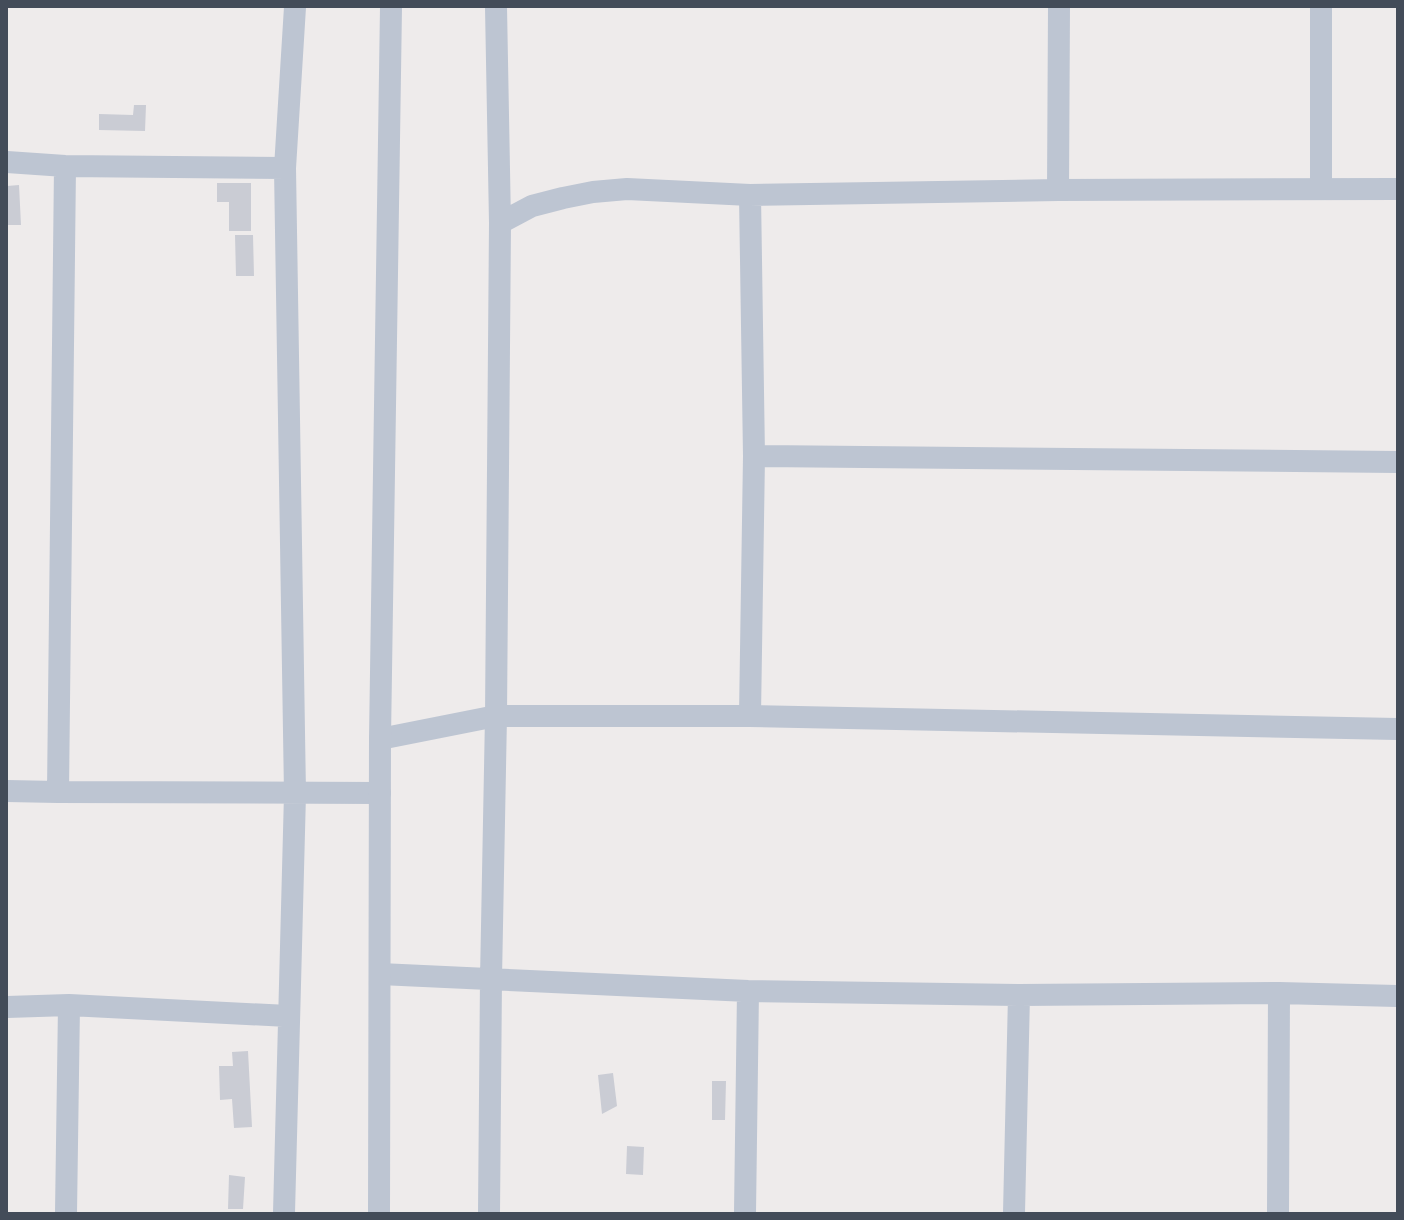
<svg xmlns="http://www.w3.org/2000/svg" width="1404" height="1220" font-family="Poppins,sans-serif">
	<rect width="100%" height="100%" fill="#eeebeb"/>
	<path fill="#caccd4" d="M 134,105 L 146,105 L 145,131 L 99,130 L 99,114 L 133,115 Z
		M 217,183 L 251,183 L 251,231 L 229,231 L 229,202 L 217,202 Z
		M 19,185 L 21,225 L 7,225 L 7,186 Z
		M 235,235 L 253,235 L 254,276 L 236,276 Z
		M 248,1051 L 252,1127 L 234,1128 L 232,1099 L 220,1100 L 219,1066 L 233,1066 L 232,1052 Z
		M 613,1073 L 617,1106 L 602,1114 L 598,1075 Z
		M 712,1081 L 726,1081 L 725,1120 L 712,1120 Z
		M 627,1146 L 644,1147 L 643,1175 L 626,1174 Z
		M 229,1175 L 245,1177 L 243,1209 L 228,1209 Z"/>
	<g fill="none" stroke-linecap="round" stroke-linejoin="round">
		<path stroke="#bdc5d2" stroke-width="22" d="M 496,7 L 500,223
			M 7,162 L 65,166 L 285,168
			M 1321,189 L 1321,7
			M 1058,190 L 1059,7
			M 750,195 L 754,456
			M 1397,462 L 754,456 L 750,716 L 1397,729
			M 380,739 L 496,716 L 750,716
			M 7,791 L 58,792 L 380,793
			M 58,792 L 65,166
			M 380,974 L 748,991 L 1019,995 L 1279,993 L 1397,996
			M 7,1007 L 69,1005 L 288,1016
			M 66,1213 L 69,1005
			M 284,1213 L 295,794 L 285,168 L 295,7
			M 489,1213 L 491,979 L 496,716 L 500,223 L 532,206 L 563,198 L 593,192 L 627,189 L 750,195 L 1058,190 L 1397,189
			M 745,1213 L 748,991
			M 1014,1213 L 1019,995
			M 1278,1213 L 1279,993"/>
		<path stroke="#bdc5d2" stroke-width="22" d="M 379,1213 L 380,739 L 391,7"/>
	</g>
	<rect width="1404" height="1220" fill="none" stroke="#434c59" stroke-width="16"/>
</svg>
